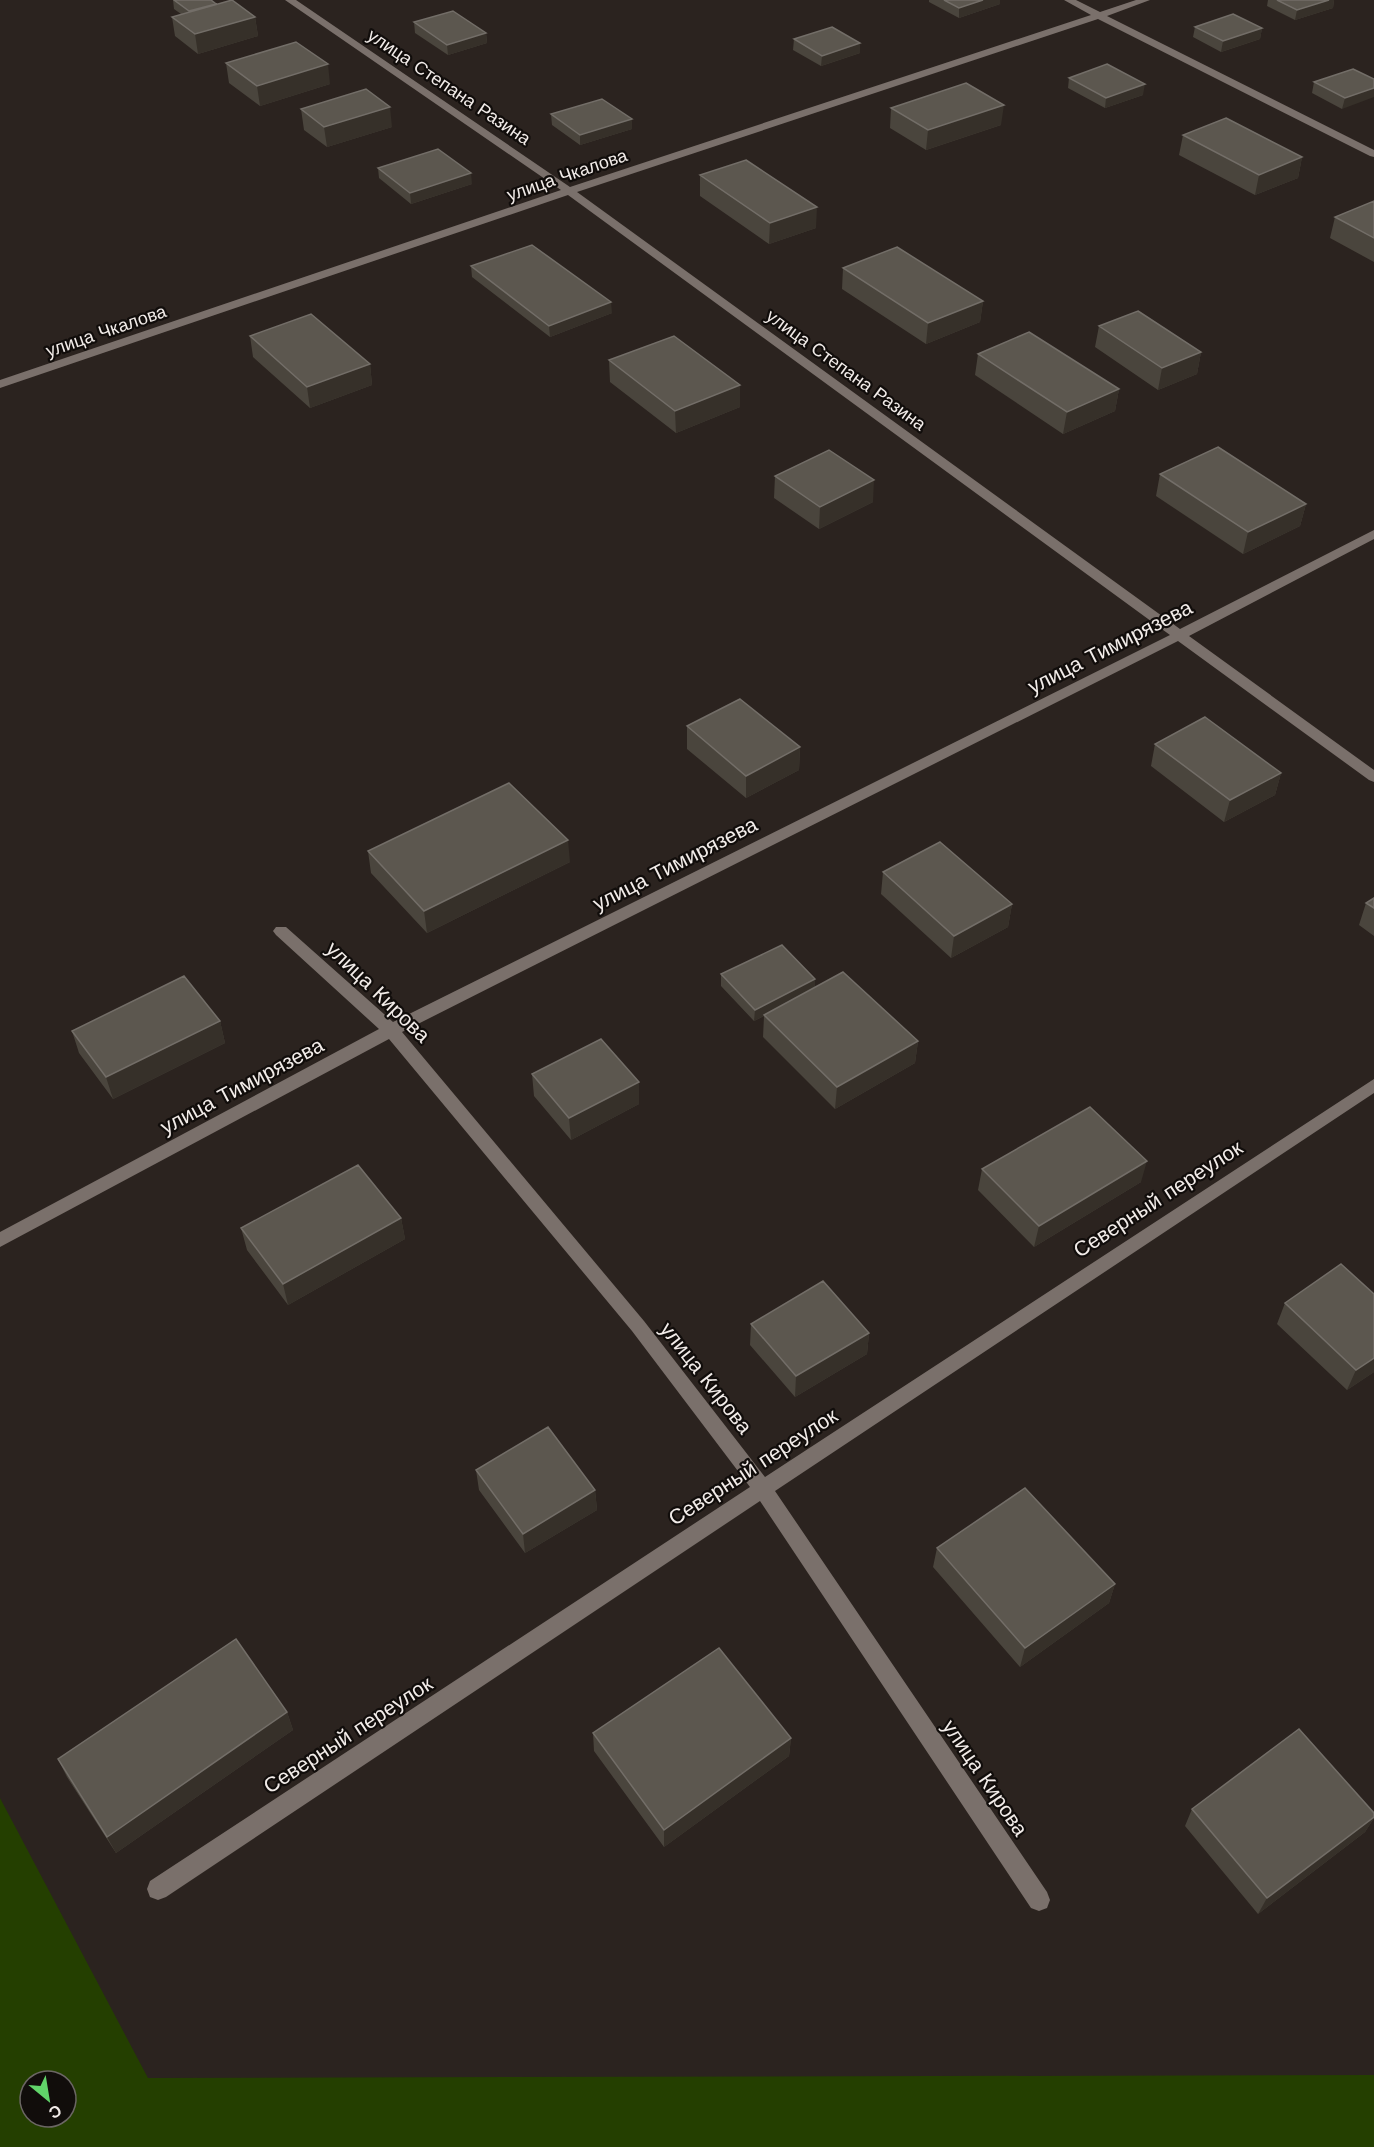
<svg xmlns="http://www.w3.org/2000/svg" width="1374" height="2147" font-family="'Work Sans',sans-serif">
	<rect width="100%" height="100%" fill="#2b231f"/>
	<path fill="#243f00" fill-rule="evenodd" d="M 0,1798 L 148,2078 L 1374,2075 L 1374,2147 L 0,2147 ZM 30,2081 L 66,2081 L 66,2117 L 30,2117 Z"/>
	<g fill="none" stroke-linecap="round" stroke-linejoin="round">
		<path fill="#7a706b" fill-rule="evenodd" d="M 285,0 L 296,0 L 570,187 L 1091,15 L 1064,0 L 1076,0 L 1100,12 L 1136,0 L 1150,0 L 1107,16 L 1374,150 L 1374,157 L 1370,156 L 1098,19 L 577,192 L 1180,629 L 1374,530 L 1374,539 L 1189,636 L 1374,770 L 1374,782 L 1369,780 L 1178,641 L 402,1032 L 644,1321 L 765,1477 L 1374,1079 L 1374,1093 L 775,1491 L 1047,1892 L 1050,1900 L 1047,1908 L 1039,1911 L 1031,1908 L 760,1501 L 166,1897 L 158,1900 L 150,1897 L 147,1889 L 150,1881 L 750,1487 L 632,1331 L 389,1039 L 0,1247 L 0,1232 L 379,1029 L 276,935 L 273,931 L 276,927 L 286,927 L 393,1022 L 1170,635 L 568,195 L 0,388 L 0,380 L 561,190 Z"/>
	</g>
	<path fill="#4a453d" d="M 173,0 L 211,0 L 216,4 L 255,17 L 258,36 L 198,54 L 175,36 L 172,17 L 181,14 L 174,9 Z
		M 929,0 L 1000,0 L 1000,4 L 959,18 L 929,2 Z
		M 1268,0 L 1334,0 L 1333,8 L 1295,20 L 1267,6 Z
		M 414,22 L 486,33 L 487,43 L 448,55 L 415,33 Z
		M 1195,27 L 1262,28 L 1260,39 L 1221,52 L 1193,37 Z
		M 794,39 L 860,43 L 860,53 L 821,66 L 793,50 Z
		M 226,63 L 330,84 L 260,106 L 229,83 Z
		M 1069,78 L 1143,95 L 1105,108 L 1068,88 Z
		M 1374,79 L 1342,109 L 1312,93 L 1314,82 Z
		M 891,108 L 1001,125 L 926,150 L 890,128 Z
		M 301,109 L 392,127 L 327,147 L 304,130 Z
		M 551,114 L 632,119 L 632,129 L 580,145 L 552,125 Z
		M 1183,135 L 1302,157 L 1298,178 L 1255,195 L 1179,155 Z
		M 378,168 L 472,184 L 411,204 L 379,178 Z
		M 700,175 L 816,228 L 769,244 L 700,196 Z
		M 1374,201 L 1374,262 L 1330,238 L 1335,217 Z
		M 471,266 L 612,313 L 550,337 L 472,277 Z
		M 843,268 L 983,301 L 980,322 L 926,344 L 842,289 Z
		M 1099,326 L 1201,352 L 1197,374 L 1158,390 L 1095,347 Z
		M 250,336 L 370,364 L 372,385 L 310,408 L 253,357 Z
		M 978,354 L 1119,389 L 1115,411 L 1063,434 L 975,375 Z
		M 609,360 L 740,385 L 740,407 L 676,433 L 610,382 Z
		M 1160,474 L 1306,504 L 1300,526 L 1243,554 L 1156,496 Z
		M 775,476 L 873,502 L 819,529 L 774,498 Z
		M 687,726 L 800,747 L 799,770 L 746,798 L 687,749 Z
		M 1155,744 L 1281,773 L 1275,795 L 1224,822 L 1151,766 Z
		M 368,851 L 570,862 L 427,933 L 371,873 Z
		M 883,872 L 1012,904 L 1008,927 L 951,958 L 881,894 Z
		M 1374,898 L 1374,936 L 1359,925 L 1366,903 Z
		M 721,974 L 815,987 L 918,1041 L 915,1063 L 835,1109 L 763,1037 L 764,1016 L 754,1021 L 721,986 Z
		M 220,1021 L 225,1043 L 113,1099 L 79,1053 L 72,1031 Z
		M 532,1074 L 639,1104 L 571,1140 L 534,1096 Z
		M 982,1169 L 1141,1182 L 1034,1247 L 978,1190 Z
		M 401,1218 L 405,1239 L 288,1305 L 247,1250 L 241,1228 Z
		M 1374,1294 L 1374,1372 L 1347,1390 L 1277,1324 L 1285,1303 Z
		M 751,1324 L 869,1333 L 867,1354 L 795,1397 L 750,1345 Z
		M 476,1470 L 595,1490 L 597,1510 L 525,1553 L 479,1490 Z
		M 937,1548 L 1115,1584 L 1109,1603 L 1020,1667 L 933,1567 Z
		M 287,1712 L 293,1730 L 116,1853 L 67,1777 L 58,1759 Z
		M 593,1733 L 791,1738 L 789,1756 L 664,1847 L 594,1751 Z
		M 1192,1809 L 1374,1813 L 1374,1818 L 1365,1832 L 1258,1914 L 1185,1826 Z"/>
	<path fill="#363029" d="M 983,0 L 1000,0 L 1000,4 L 959,18 L 959,8 Z
		M 1329,0 L 1334,0 L 1333,8 L 1295,20 L 1297,10 Z
		M 255,17 L 258,36 L 198,54 L 195,34 Z
		M 1262,28 L 1260,39 L 1221,52 L 1223,41 Z
		M 486,33 L 487,43 L 448,55 L 447,45 Z
		M 860,43 L 860,53 L 821,66 L 822,56 Z
		M 328,64 L 330,84 L 260,106 L 257,86 Z
		M 1145,84 L 1143,95 L 1105,108 L 1106,98 Z
		M 1374,88 L 1374,97 L 1342,109 L 1345,98 Z
		M 1004,105 L 1001,125 L 926,150 L 928,130 Z
		M 390,107 L 392,127 L 327,147 L 324,127 Z
		M 632,119 L 632,129 L 580,145 L 580,135 Z
		M 1302,157 L 1298,178 L 1255,195 L 1259,175 Z
		M 471,173 L 472,184 L 411,204 L 410,193 Z
		M 817,207 L 816,228 L 769,244 L 770,223 Z
		M 983,301 L 980,322 L 926,344 L 928,323 Z
		M 611,302 L 612,313 L 550,337 L 549,326 Z
		M 1201,352 L 1197,374 L 1158,390 L 1162,368 Z
		M 370,364 L 372,385 L 310,408 L 307,387 Z
		M 740,385 L 740,407 L 676,433 L 675,411 Z
		M 1119,389 L 1115,411 L 1063,434 L 1067,412 Z
		M 874,480 L 873,502 L 819,529 L 820,507 Z
		M 1306,504 L 1300,526 L 1243,554 L 1248,532 Z
		M 800,747 L 799,770 L 746,798 L 746,776 Z
		M 1281,773 L 1275,795 L 1224,822 L 1230,800 Z
		M 568,840 L 570,862 L 427,933 L 424,911 Z
		M 1012,904 L 1008,927 L 951,958 L 954,936 Z
		M 815,979 L 815,990 L 754,1021 L 755,1010 Z
		M 220,1021 L 225,1043 L 113,1099 L 106,1077 Z
		M 918,1041 L 915,1063 L 835,1109 L 837,1087 Z
		M 639,1082 L 639,1104 L 571,1140 L 569,1118 Z
		M 1147,1161 L 1141,1182 L 1034,1247 L 1039,1226 Z
		M 401,1218 L 405,1239 L 288,1305 L 283,1284 Z
		M 869,1333 L 867,1354 L 795,1397 L 796,1376 Z
		M 1374,1358 L 1374,1372 L 1347,1390 L 1356,1370 Z
		M 595,1490 L 597,1510 L 525,1553 L 523,1534 Z
		M 1115,1584 L 1109,1603 L 1020,1667 L 1025,1648 Z
		M 287,1712 L 293,1730 L 116,1853 L 107,1837 Z
		M 791,1738 L 789,1756 L 664,1847 L 664,1830 Z
		M 1374,1817 L 1374,1818 L 1365,1832 L 1258,1914 L 1267,1898 Z"/>
	<path fill="#5c574f" stroke="#736e68" stroke-width="1.5" d="M 174,0 L 211,0 L 216,4 L 189,11 Z
		M 232,0 L 255,17 L 195,34 L 172,17 Z
		M 944,0 L 983,0 L 959,8 Z
		M 1277,0 L 1329,0 L 1297,10 Z
		M 453,11 L 486,33 L 447,45 L 414,22 Z
		M 1233,14 L 1262,28 L 1223,41 L 1195,27 Z
		M 832,27 L 860,43 L 822,56 L 794,39 Z
		M 296,42 L 328,64 L 257,86 L 226,63 Z
		M 1107,64 L 1145,84 L 1106,98 L 1069,78 Z
		M 1353,69 L 1374,79 L 1374,88 L 1345,98 L 1314,82 Z
		M 966,83 L 1004,105 L 928,130 L 891,108 Z
		M 366,89 L 390,107 L 324,127 L 301,109 Z
		M 602,99 L 632,119 L 580,135 L 551,114 Z
		M 1226,118 L 1302,157 L 1259,175 L 1183,135 Z
		M 438,149 L 471,173 L 410,193 L 378,168 Z
		M 746,160 L 817,207 L 770,223 L 700,175 Z
		M 1374,201 L 1374,238 L 1335,217 Z
		M 532,245 L 611,302 L 549,326 L 471,266 Z
		M 897,247 L 983,301 L 928,323 L 843,268 Z
		M 1138,311 L 1201,352 L 1162,368 L 1099,326 Z
		M 311,314 L 370,364 L 307,387 L 250,336 Z
		M 1029,332 L 1119,389 L 1067,412 L 978,354 Z
		M 674,336 L 740,385 L 675,411 L 609,360 Z
		M 1218,447 L 1306,504 L 1248,532 L 1160,474 Z
		M 829,450 L 874,480 L 820,507 L 775,476 Z
		M 740,699 L 800,747 L 746,776 L 687,726 Z
		M 1205,717 L 1281,773 L 1230,800 L 1155,744 Z
		M 509,783 L 568,840 L 424,911 L 368,851 Z
		M 940,842 L 1012,904 L 954,936 L 883,872 Z
		M 1374,898 L 1374,908 L 1366,903 Z
		M 782,945 L 815,979 L 755,1010 L 721,974 Z
		M 843,972 L 918,1041 L 837,1087 L 764,1015 Z
		M 184,976 L 220,1021 L 106,1077 L 72,1031 Z
		M 601,1039 L 639,1082 L 569,1118 L 532,1074 Z
		M 1090,1107 L 1147,1161 L 1039,1226 L 982,1169 Z
		M 358,1165 L 401,1218 L 283,1284 L 241,1228 Z
		M 1341,1264 L 1374,1294 L 1374,1358 L 1356,1370 L 1285,1303 Z
		M 823,1281 L 869,1333 L 796,1376 L 751,1324 Z
		M 548,1427 L 595,1490 L 523,1534 L 476,1470 Z
		M 1025,1488 L 1115,1584 L 1025,1648 L 937,1548 Z
		M 236,1639 L 287,1712 L 107,1837 L 58,1759 Z
		M 719,1648 L 791,1738 L 664,1830 L 593,1733 Z
		M 1299,1729 L 1374,1813 L 1374,1817 L 1267,1898 L 1192,1809 Z"/>
	<g text-anchor="middle" stroke-width="4.5" stroke-linejoin="round" paint-order="stroke">
		<g font-size="18" fill="#f2ece9" stroke="#110d0b">
			<text transform="translate(449 87) rotate(34)" y="6">улица Степана Разина</text>
			<text transform="translate(567 175) rotate(-19)" y="6">улица Чкалова</text>
			<text transform="translate(106 331) rotate(-19)" y="6">улица Чкалова</text>
			<text transform="translate(846 370) rotate(36)" y="6">улица Степана Разина</text>
		</g>
		<g font-size="21" fill="#f2ece9" stroke="#110d0b">
			<text transform="translate(1110 647) rotate(-27)" y="7">улица Тимирязева</text>
			<text transform="translate(675 864) rotate(-27)" y="7">улица Тимирязева</text>
			<text transform="translate(378 992) rotate(44)" y="7">улица Кирова</text>
			<text transform="translate(242 1086) rotate(-28)" y="7">улица Тимирязева</text>
			<text transform="translate(1158 1199) rotate(-33)" y="7">Северный переулок</text>
			<text transform="translate(706 1378) rotate(52)" y="7">улица Кирова</text>
			<text transform="translate(753 1467) rotate(-33)" y="7">Северный переулок</text>
			<text transform="translate(348 1735) rotate(-33)" y="7">Северный переулок</text>
			<text transform="translate(985 1778) rotate(56)" y="7">улица Кирова</text>
		</g>
	</g>
	<g transform="translate(48 2099) rotate(150)"><circle r="28" fill="#110d0b" stroke="#6b6664" stroke-width="1.5"/>
	<path d="M0-4.5L10 22L0 15L-10 22Z" fill="#61d46a"/>
	<text y="-9" font-size="16" font-weight="bold" text-anchor="middle" fill="#f2ece9">С</text>
	</g>
</svg>
